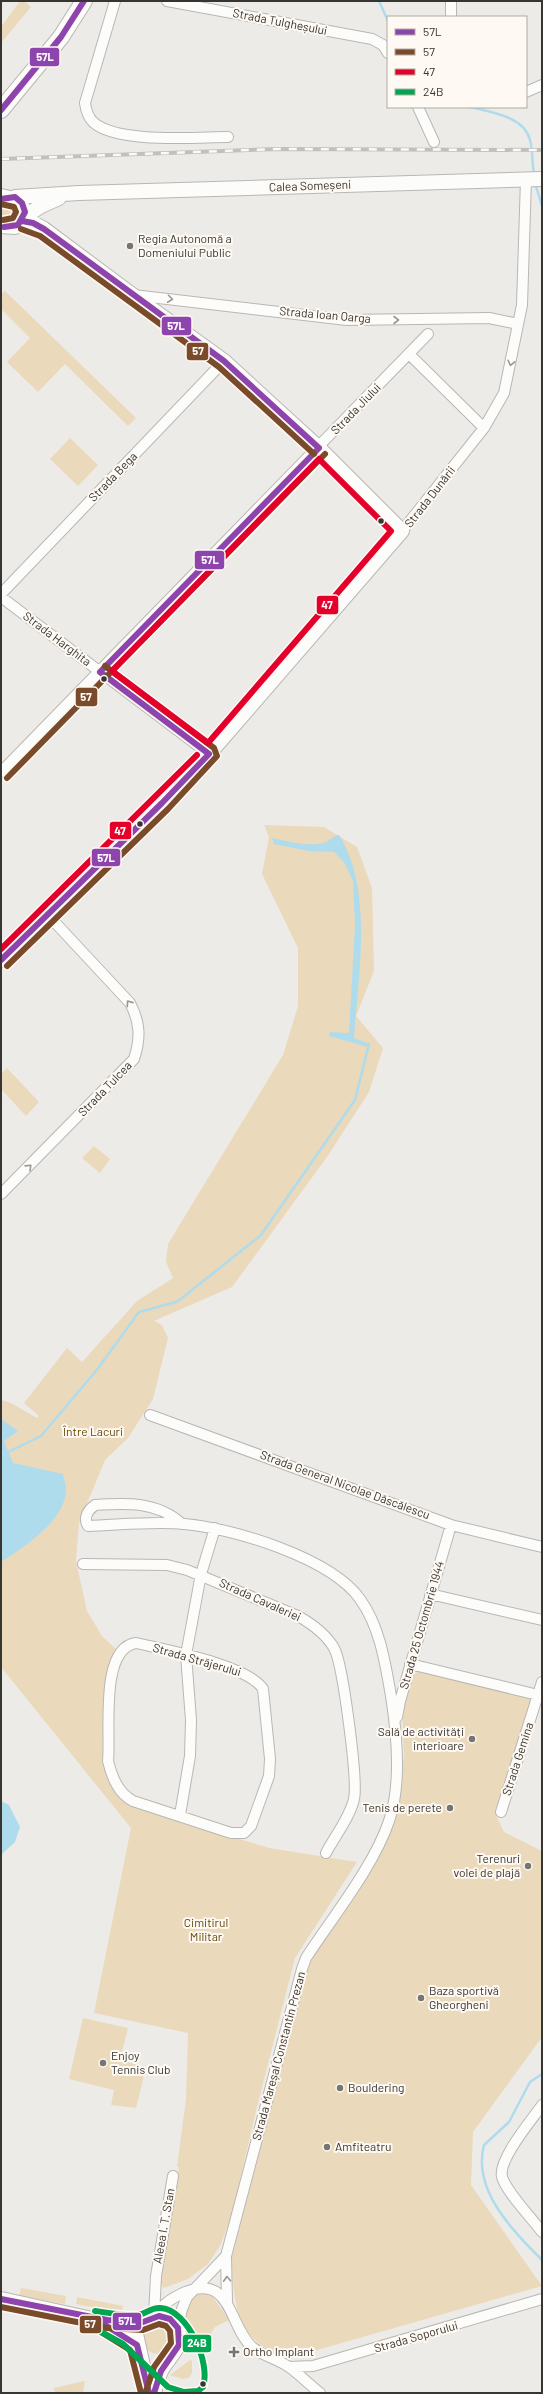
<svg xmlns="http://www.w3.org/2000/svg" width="543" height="2394" font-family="Barlow,sans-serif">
	<rect width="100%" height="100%" fill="#edebe7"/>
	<path fill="#ebd9bb" d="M 20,1 L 24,1 L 31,7 L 1,43 L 1,27 Z
		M 1,202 L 17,202 L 19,221 L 1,222 Z
		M 5,291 L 136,418 L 128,426 L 65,364 L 38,392 L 7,362 L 30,338 L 1,309 L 1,294 Z
		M 70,438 L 98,465 L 78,486 L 50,459 Z
		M 264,825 L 324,827 L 357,847 L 372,888 L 374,971 L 356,1016 L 383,1048 L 369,1092 L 327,1157 L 232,1287 L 154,1321 L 162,1325 L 168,1338 L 153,1399 L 128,1438 L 105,1460 L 79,1523 L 76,1561 L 87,1611 L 102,1636 L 119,1652 L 110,1675 L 108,1761 L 136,1807 L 269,1848 L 357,1862 L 295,1958 L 257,2107 L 232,2214 L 221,2244 L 208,2264 L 188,2279 L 164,2288 L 159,2283 L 179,2167 L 177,2167 L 186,2099 L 188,2033 L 94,2013 L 131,1828 L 1,1667 L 1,1400 L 11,1403 L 37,1418 L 39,1416 L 24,1403 L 67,1348 L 82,1362 L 137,1301 L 173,1278 L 166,1262 L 168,1244 L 283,1055 L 298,1006 L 298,948 L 262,874 L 269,837 Z
		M 7,1068 L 39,1102 L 26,1116 L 1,1089 L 1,1074 Z
		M 94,1146 L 110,1159 L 100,1173 L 82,1158 Z
		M 419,1671 L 532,1699 L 495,1813 L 504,1832 L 542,1851 L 542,2037 L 473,2132 L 471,2185 L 542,2286 L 289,2358 C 235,2340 236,2311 231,2261 L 310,1959 L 378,1860 L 396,1810 L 404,1756 L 402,1711 L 411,1676 Z
		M 83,2018 L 128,2028 L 120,2060 L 146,2067 L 136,2108 L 111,2105 L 114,2090 L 69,2079 Z
		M 21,2288 L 66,2296 L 65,2304 L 19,2296 Z
		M 204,2293 L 212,2296 L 229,2320 L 215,2327 L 201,2350 C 195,2342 194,2335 191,2327 C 190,2323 186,2320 185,2316 C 180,2303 194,2294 204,2293 Z
		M 77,2297 L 123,2306 L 121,2313 L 76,2304 Z
		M142 2338a16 16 0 1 1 32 0a16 16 0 1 1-32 0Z
		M 190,2360 L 192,2361 L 192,2373 L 189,2378 L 182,2379 L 170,2375 Z
		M 85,2381 L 83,2393 L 56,2393 L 53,2388 Z"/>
	<path fill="#aedced" d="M 339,835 C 374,891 358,975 354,1038 L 369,1044 L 368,1047 L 329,1036 L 330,1032 L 349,1033 L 355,925 L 353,881 L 344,862 L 334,852 L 309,851 L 274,844 L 272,838 C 288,841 307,847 323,843 C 329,842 332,836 339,835 Z
		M 1,1419 L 18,1431 L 4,1441 L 13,1463 L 63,1474 C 64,1479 66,1485 66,1490 C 65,1521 24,1547 1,1562 Z
		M 1,1801 L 9,1805 L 20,1827 L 15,1842 L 1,1855 Z"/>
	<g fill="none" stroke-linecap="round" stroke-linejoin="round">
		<path stroke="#aedced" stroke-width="2.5" d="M 379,1 L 388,21
			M 470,107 C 490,112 524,116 530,140 C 533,151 532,163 534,175
			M 535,183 L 542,206
			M 8,1452 L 41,1436 L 96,1371 L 139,1312 L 176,1302 L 182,1298 L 261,1235 L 355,1100 L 369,1044
			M 542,2074 L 530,2082 L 509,2122 L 484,2145 C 472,2190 513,2231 542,2260"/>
		<defs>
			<path id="street" d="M 115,1 L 85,103 C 86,110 88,117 93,122 C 117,144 196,137 228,137
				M 167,1 L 372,39 L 383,45 L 388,53
				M 451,1 L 451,17
				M 526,92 L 542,85
				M 418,107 L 434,142
				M 133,295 L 347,320 L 489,318 L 518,324
				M 409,354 L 484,428
				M 402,531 L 484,428 L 504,393 L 522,305 L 526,179
				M 1,594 L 224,361
				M 1,597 L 209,754
				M 1,772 L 428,334
				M 1,1194 L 134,1059 C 141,1038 140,1022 130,1003 L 48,915
				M 150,1415 L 451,1525 L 542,1547
				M 83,1564 L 167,1565 L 187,1570 L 298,1616 C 312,1624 326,1634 334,1648 C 343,1664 358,1781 354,1799 C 350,1817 335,1836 326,1853
				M 430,1594 L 542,1620
				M 136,1643 C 165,1650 248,1665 263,1689 L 270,1759 L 269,1776 L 251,1826 L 244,1833 L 231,1833 L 133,1801 C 118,1793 112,1777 108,1761 C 111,1734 99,1648 136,1643 Z
				M 410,1664 L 538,1695
				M 397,1717 L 400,1701 L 451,1525
				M 501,1812 L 542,1682
				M 180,1815 L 190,1756 L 191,1720 L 186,1655 L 201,1574 L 215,1528
				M 542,2105 C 532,2120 498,2159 502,2177 C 507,2193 531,2217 542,2232
				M 226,2256 L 227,2302
				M 154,2316 L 156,2276 L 173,2176
				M 156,2316 C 162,2304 171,2299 183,2293 C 232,2272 228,2325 252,2347 C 263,2356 278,2359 289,2367 C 300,2375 310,2385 320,2393
				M 178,2328 L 182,2309 L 187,2297 L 226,2256 L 302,1969 L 306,1958 C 332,1918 374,1866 389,1821 C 402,1784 397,1734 391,1696 C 385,1662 380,1627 360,1599 C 331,1558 233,1528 184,1524 C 154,1521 119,1525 88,1526 C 83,1518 88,1510 95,1505 C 126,1503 157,1501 182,1524
				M 289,2367 L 313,2366 L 542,2299"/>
			<path id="secondary" d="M 1,196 L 19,200 L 25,212 L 22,221 L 15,227 L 1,226
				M 15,197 L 79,193 L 542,179
				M 24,217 L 41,206 L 59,198
				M 1,960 L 162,803 L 209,754 L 402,531 L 319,448 L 224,361 L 131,294 L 44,229 L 33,223 L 22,221
				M 1,2299 L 92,2319 L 143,2322
				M 100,2322 L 137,2345
				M 149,2393 L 136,2334 C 139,2323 148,2317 159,2316 L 174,2323 C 188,2343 172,2353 162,2369 C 158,2377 156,2385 154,2393"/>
			<path id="primary" d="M 1,110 L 61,37 L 84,1"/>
		</defs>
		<use href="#street" stroke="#b9b7b4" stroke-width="12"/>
		<use href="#secondary" stroke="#b9b7b4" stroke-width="16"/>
		<use href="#primary" stroke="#b9b7b4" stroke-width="18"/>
		<use href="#street" stroke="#fcfcfb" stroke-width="10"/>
		<use href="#secondary" stroke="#fcfcfb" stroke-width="14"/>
		<use href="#primary" stroke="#fcfcfb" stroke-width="16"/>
		<defs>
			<path id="rail" d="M 1,159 L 277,149 L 542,150"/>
		</defs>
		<use href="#rail" stroke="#c1c0bf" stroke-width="4"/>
		<use href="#rail" stroke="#fef9f2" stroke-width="2.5" stroke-dasharray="8" stroke-linecap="butt"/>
		<defs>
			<path id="bus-1" d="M 1,110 L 61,37 L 84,1
				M 1,199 L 15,197 L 22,203 L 25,212 L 18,225 L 4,227
				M 22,221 L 33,223 L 44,229 L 224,361 L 319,448
				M 100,672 L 319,448
				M 100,672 L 209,754
				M 1,960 L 162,803 L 209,754
				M 1,2299 L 107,2320 L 143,2322 L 159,2316 L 170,2319 L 178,2328 L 179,2345 L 161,2371 L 154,2393
				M 97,2320 L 137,2345 L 149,2393"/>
			<path id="bus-2" d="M 1,204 L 14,207 L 16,212 L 13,218 L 3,220
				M 21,229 L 40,236 L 219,367 L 314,454
				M 7,778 L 325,454
				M 7,966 L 168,809 L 217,756 L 214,748 L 105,666
				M 1,2307 L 107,2328 L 143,2330 L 159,2324 L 166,2326 L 170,2331 L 171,2343 L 154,2367 L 146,2391
				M 93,2327 L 130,2350 L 141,2393"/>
			<path id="bus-3" d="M 319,459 L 391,531 L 208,743 L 112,671 Z
				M 1,949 L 197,755"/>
			<path id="bus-4" d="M 92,2327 L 123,2344 L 168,2387 L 184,2392 L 198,2391 L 203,2387 C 211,2363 188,2310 161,2308 C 151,2307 146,2314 138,2315 C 124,2316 109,2313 95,2311"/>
		</defs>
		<use href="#bus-1" stroke="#fef9f2" stroke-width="9"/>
		<use href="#bus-2" stroke="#fef9f2" stroke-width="9"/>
		<use href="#bus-3" stroke="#fef9f2" stroke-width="9"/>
		<use href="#bus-4" stroke="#fef9f2" stroke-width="9"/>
		<use href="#bus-1" stroke="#8e44ad" stroke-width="6"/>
		<use href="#bus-2" stroke="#7a4b2a" stroke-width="6"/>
		<use href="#bus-3" stroke="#e4002b" stroke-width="6"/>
		<use href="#bus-4" stroke="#00a651" stroke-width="6"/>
	</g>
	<defs><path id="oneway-chevron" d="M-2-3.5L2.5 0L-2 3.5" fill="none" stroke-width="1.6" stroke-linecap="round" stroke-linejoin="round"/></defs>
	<g stroke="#9a9896">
		<use href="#oneway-chevron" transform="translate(170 299) rotate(7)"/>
		<use href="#oneway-chevron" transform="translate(396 320)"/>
		<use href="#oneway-chevron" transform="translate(511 363) rotate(103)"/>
		<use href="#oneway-chevron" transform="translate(129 1003) rotate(-125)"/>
		<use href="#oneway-chevron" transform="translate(29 1167) rotate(-44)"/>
		<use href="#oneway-chevron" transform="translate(227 2279) rotate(-93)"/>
	</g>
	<g fill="#777571" stroke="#fef9f2" stroke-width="1.5">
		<circle cx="130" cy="246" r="4"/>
		<circle cx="472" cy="1739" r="4"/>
		<circle cx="450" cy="1808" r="4"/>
		<circle cx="528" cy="1866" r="4"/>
		<circle cx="421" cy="1998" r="4"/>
		<circle cx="103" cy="2063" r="4"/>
		<circle cx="340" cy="2088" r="4"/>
		<circle cx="327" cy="2147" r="4"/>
		<path d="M232 2346h4v4h4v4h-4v4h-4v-4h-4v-4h4z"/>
	</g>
	<g fill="#373532" stroke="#fef9f2" stroke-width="1.5">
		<circle cx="381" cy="521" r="3.5"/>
		<circle cx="104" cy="679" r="3.5"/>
		<circle cx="140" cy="824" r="3.5"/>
		<circle cx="203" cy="2384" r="3.5"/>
	</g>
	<g text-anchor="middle" stroke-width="4" stroke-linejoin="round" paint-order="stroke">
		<g font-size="12" fill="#373532" stroke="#fef9f2">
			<text transform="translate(280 22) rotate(11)" y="4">Strada Tulgheșului</text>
			<text transform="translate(310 186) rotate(-2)" y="4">Calea Someșeni</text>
			<text transform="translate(325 315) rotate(5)" y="4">Strada Ioan Oarga</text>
			<text transform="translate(356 409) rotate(-46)" y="4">Strada Jiului</text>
			<text transform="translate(113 477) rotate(-46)" y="4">Strada Bega</text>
			<text transform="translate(430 497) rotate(-52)" y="4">Strada Dunării</text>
			<text transform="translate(57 639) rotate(37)" y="4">Strada Harghita</text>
			<text transform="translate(105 1089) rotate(-46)" y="4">Strada Tulcea</text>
			<text transform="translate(345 1485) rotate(20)" y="4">Strada General Nicolae Dăscălescu</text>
			<text transform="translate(260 1600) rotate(24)" y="4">Strada Cavaleriei</text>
			<text transform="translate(422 1625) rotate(-74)" y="4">Strada 25 Octombrie 1944</text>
			<text transform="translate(197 1660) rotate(16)" y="4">Strada Străjerului</text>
			<text transform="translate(518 1759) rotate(-72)" y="4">Strada Gemina</text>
			<text transform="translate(279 2056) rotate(-75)" y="4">Strada Mareșal Constantin Prezan</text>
			<text transform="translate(164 2226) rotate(-80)" y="4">Aleea I. T. Stan</text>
			<text transform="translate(416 2337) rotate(-16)" y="4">Strada Soporului</text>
		</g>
		<g font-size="12" fill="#373532" stroke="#fef9f2" text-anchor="start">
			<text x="138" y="243">Regia Autonomă a<tspan x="138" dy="14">Domeniului Public</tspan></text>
			<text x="464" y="1736" text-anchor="end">Sală de activități<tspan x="464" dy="14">interioare</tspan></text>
			<text x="442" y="1812" text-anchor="end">Tenis de perete</text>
			<text x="520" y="1863" text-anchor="end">Terenuri<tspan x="520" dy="14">volei de plajă</tspan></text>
			<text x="429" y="1995">Baza sportivă<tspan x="429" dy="14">Gheorgheni</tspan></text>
			<text x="111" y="2060">Enjoy<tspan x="111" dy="14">Tennis Club</tspan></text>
			<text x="348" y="2092">Bouldering</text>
			<text x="335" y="2151">Amfiteatru</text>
			<text x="243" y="2356">Ortho Implant</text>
		</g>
		<g font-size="12" fill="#674908" stroke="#fef9f2">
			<text x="93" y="1436">Între Lacuri</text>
			<text x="206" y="1927">Cimitirul<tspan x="206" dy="14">Militar</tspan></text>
		</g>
	</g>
	<g stroke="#fef9f2" stroke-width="1.5">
		<rect x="29" y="47" width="31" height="20" rx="4" fill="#8e44ad"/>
		<rect x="161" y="316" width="31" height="20" rx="4" fill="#8e44ad"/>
		<rect x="186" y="342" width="23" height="19" rx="4" fill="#7a4b2a"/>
		<rect x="194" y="550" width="31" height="20" rx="4" fill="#8e44ad"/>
		<rect x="316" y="595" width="23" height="20" rx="4" fill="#e4002b"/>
		<rect x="75" y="687" width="23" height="20" rx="4" fill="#7a4b2a"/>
		<rect x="109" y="821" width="23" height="19" rx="4" fill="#e4002b"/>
		<rect x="91" y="848" width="30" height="19" rx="4" fill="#8e44ad"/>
		<rect x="112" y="2312" width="30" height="19" rx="4" fill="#8e44ad"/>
		<rect x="79" y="2315" width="23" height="19" rx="4" fill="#7a4b2a"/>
		<rect x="182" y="2334" width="30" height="19" rx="4" fill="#00a651"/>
	</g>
	<g font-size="11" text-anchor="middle" font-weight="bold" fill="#fff">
		<text x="45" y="61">57L</text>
		<text x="176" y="330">57L</text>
		<text x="198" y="355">57</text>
		<text x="210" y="564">57L</text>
		<text x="327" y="609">47</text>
		<text x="86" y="701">57</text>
		<text x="120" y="835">47</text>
		<text x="106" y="862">57L</text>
		<text x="127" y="2325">57L</text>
		<text x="90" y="2328">57</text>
		<text x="197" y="2347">24B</text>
	</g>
	<rect width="543" height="2394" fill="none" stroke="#373532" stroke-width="4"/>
	<rect x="387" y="16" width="140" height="92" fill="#fef9f2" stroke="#aeaba5"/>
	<rect x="395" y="29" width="20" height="6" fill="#8e44ad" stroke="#aeaba5"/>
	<text x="423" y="36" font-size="12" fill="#373532">57L</text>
	<rect x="395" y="49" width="20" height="6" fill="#7a4b2a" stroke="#aeaba5"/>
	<text x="423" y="56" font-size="12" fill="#373532">57</text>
	<rect x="395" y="69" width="20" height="6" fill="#e4002b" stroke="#aeaba5"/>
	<text x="423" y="76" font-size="12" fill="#373532">47</text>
	<rect x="395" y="89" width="20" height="6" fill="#00a651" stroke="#aeaba5"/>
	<text x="423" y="96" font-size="12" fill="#373532">24B</text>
</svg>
